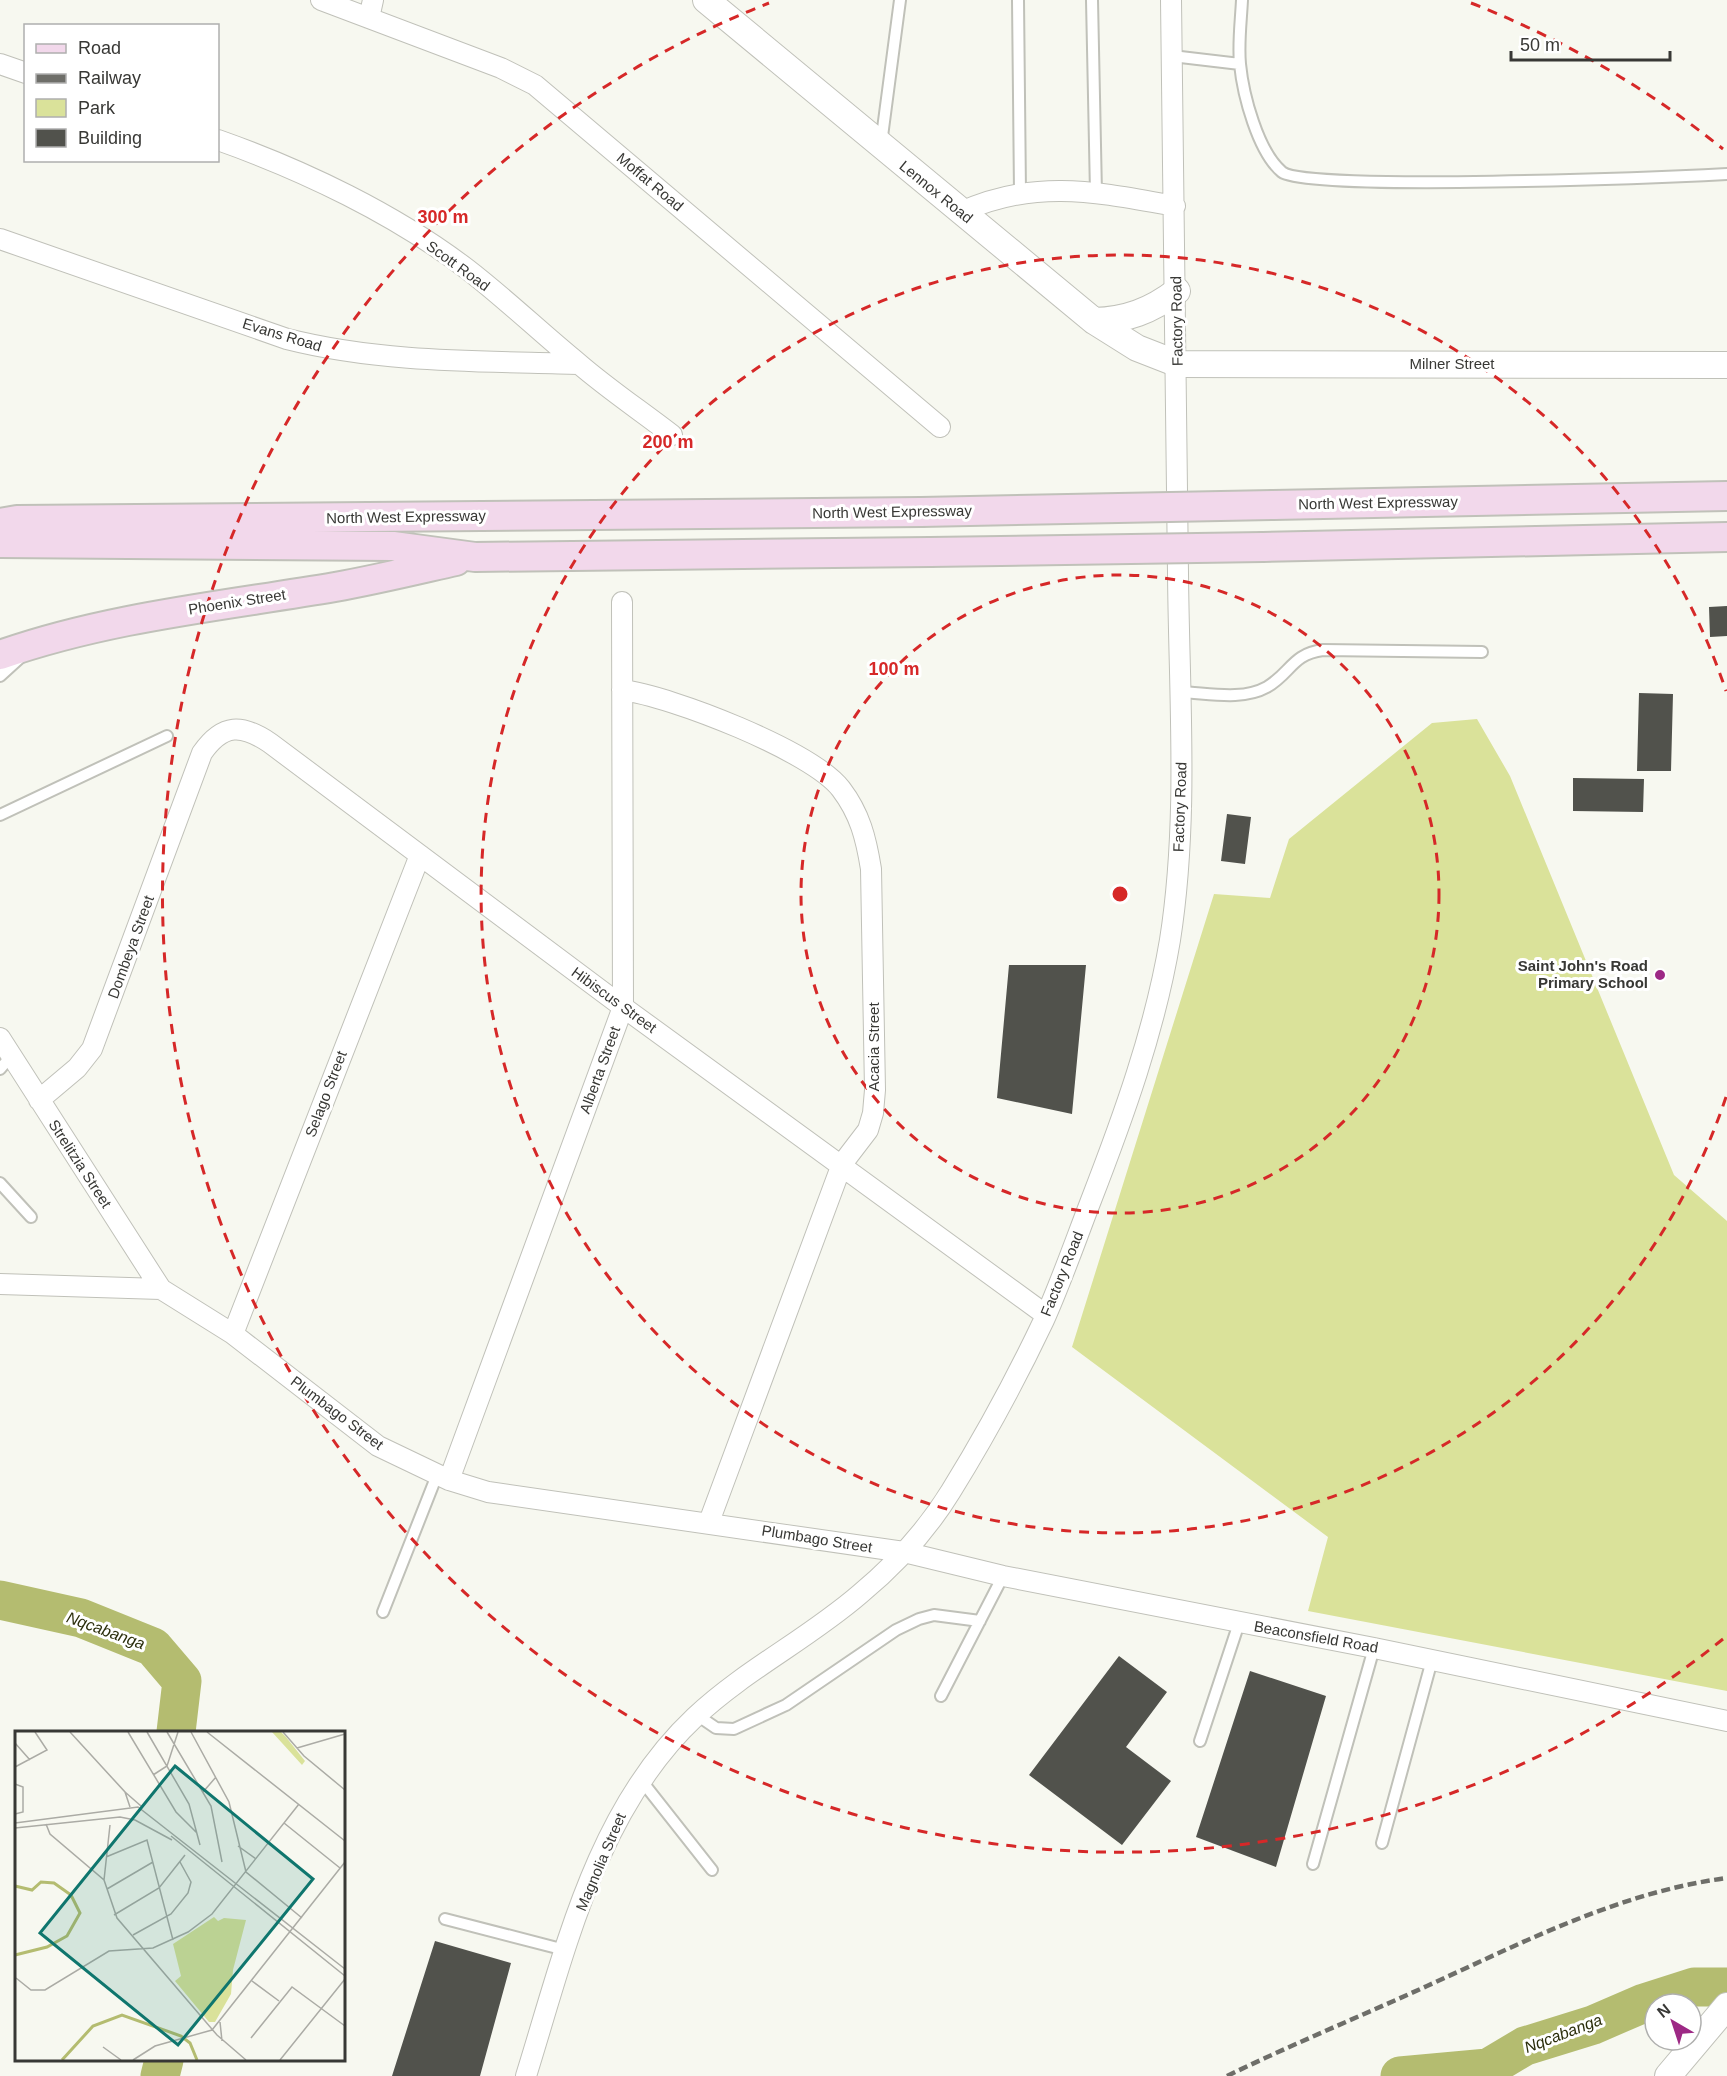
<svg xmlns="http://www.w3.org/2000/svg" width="1727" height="2076" font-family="Helvetica,sans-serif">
	<rect width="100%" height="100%" fill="#f7f8f0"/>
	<path fill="#dae29a" d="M 1477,719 L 1510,776 L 1674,1175 L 1727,1221 L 1727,1691 L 1308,1611 L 1328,1537 L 1072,1347 L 1214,894 L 1270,898 L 1289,839 L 1432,723 Z"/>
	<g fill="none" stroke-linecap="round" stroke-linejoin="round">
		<path stroke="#b4bc70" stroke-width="39" d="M 0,1600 L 81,1618 L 153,1647 L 182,1681 L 176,1732
			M 160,2076 L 164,2060
			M 1400,2076 L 1488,2068 L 1525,2046 L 1593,2025 L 1644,2003 L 1694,1987 L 1727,1987"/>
	</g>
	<path fill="#51524c" d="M 1727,606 L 1727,636 L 1710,637 L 1709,607 Z
		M 1639,693 L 1673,694 L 1671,771 L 1637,771 Z
		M 1573,778 L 1644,779 L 1643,812 L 1573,811 Z
		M 1227,814 L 1251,817 L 1245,864 L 1221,861 Z
		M 1009,965 L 1086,965 L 1072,1114 L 997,1098 Z
		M 1119,1656 L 1167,1692 L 1126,1747 L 1171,1781 L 1122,1845 L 1029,1775 Z
		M 1250,1671 L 1326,1696 L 1276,1867 L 1196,1837 Z
		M 435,1941 L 511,1963 L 480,2076 L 392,2076 Z"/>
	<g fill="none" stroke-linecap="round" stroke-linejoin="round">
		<defs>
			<path id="service" d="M 1018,0 L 1020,192
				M 1092,0 L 1096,193
				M 1242,0 C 1241,21 1238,43 1240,64 C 1243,95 1258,152 1282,172 C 1307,192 1671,177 1727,174
				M 1172,56 L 1240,64
				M 881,144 L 900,0
				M 0,676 L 22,656
				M 1181,692 C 1208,693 1242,701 1267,687 C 1291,673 1292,654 1323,650 L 1482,652
				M 0,815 L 167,736
				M 0,1069 L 11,1056
				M 0,1183 L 31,1217
				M 383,1612 L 437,1475
				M 941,1696 L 1003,1576
				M 697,1715 L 716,1728 L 734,1729 L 786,1705 L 896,1630 L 919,1619 L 934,1615 L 980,1621
				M 1200,1741 L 1239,1623
				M 641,1780 L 712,1870
				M 1382,1843 L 1432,1660
				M 1313,1864 L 1374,1648
				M 445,1919 L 565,1950"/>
			<path id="minor" d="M 321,0 L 501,68 L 535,85 L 940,427
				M 369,18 L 373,0
				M 0,64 L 26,73
				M 218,140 C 303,170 395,214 467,269 C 506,299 541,333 578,363 C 608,389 641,411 672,435
				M 961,212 C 1037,178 1097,192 1175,206
				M 0,239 L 287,339 C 382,363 481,361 578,364
				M 622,690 C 671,696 812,751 841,789 C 860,814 866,838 871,869 L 875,1090 L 873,1113 L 868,1130 L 842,1164 L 709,1522
				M 0,1038 L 161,1289
				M 39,1100 L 77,1068 L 92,1049 L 202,753 C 223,723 242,724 270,743 L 623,1007 L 1046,1315
				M 0,1284 L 161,1289 L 233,1334 L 378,1446 L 449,1480 L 488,1492 L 904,1552 L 1003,1576 L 1374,1648 L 1727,1721
				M 233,1334 L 420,855
				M 449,1480 L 623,1007 L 622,602
				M 526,2076 C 565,1951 596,1810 695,1717 C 745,1670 808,1639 860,1594 C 895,1565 927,1530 951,1491 C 985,1436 1016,1379 1044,1320 C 1061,1282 1075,1242 1090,1203 C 1123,1118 1155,1030 1170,940 C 1189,819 1179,695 1178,573 C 1177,382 1175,191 1171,0"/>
			<path id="tertiary" d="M 706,0 L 1094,321 L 1137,348 L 1178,364 L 1727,365
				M 1094,321 C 1126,320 1151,311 1177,291
				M 1668,2076 L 1727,2006"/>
			<path id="secondary" d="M 1273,505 L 1727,496
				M 0,523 L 17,520 L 921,512
				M 0,543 L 393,546 L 475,557 L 930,552
				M 1263,547 L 1727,537
				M 0,655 C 108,617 223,606 335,587 C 375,580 416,570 456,561"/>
		</defs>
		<use href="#service" stroke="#c0c1b9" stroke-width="14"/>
		<use href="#minor" stroke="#c0c1b9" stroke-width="22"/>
		<use href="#tertiary" stroke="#c0c1b9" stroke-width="28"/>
		<use href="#secondary" stroke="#c0c1b9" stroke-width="32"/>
		<use href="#service" stroke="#fff" stroke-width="10"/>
		<use href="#minor" stroke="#fff" stroke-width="20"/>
		<use href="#tertiary" stroke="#fff" stroke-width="26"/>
		<use href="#secondary" stroke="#f2d8eb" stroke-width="28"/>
		<path stroke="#6e6e69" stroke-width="4.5" stroke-dasharray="9 4.5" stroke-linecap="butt" d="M 1227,2076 C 1293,2044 1361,2016 1427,1986 C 1524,1942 1620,1892 1727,1878"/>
		<defs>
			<path id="secondary-bridge" d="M 921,512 L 1273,505
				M 930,552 L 1263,547"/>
		</defs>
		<use href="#secondary-bridge" stroke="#c0c1b9" stroke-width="32" stroke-linecap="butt"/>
		<use href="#secondary-bridge" stroke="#f2d8eb" stroke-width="28"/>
	</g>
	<g fill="none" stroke="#d62828" stroke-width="3" stroke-dasharray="10 8">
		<circle cx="1120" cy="894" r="319"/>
		<path d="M1726 1097A639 639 0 1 1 1726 691"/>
		<path d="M1723 1639A958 958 0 1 1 769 3M1471 3A958 958 0 0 1 1723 149"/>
	</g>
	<circle fill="#9d2985" stroke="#fff" stroke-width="2" cx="1660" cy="975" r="6"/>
	<g text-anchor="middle" stroke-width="6" stroke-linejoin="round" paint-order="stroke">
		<g font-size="15" fill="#383835" stroke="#fff">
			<text transform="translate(650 182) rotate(40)" y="5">Moffat Road</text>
			<text transform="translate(936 192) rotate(39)" y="5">Lennox Road</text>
			<text transform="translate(458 266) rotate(36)" y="5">Scott Road</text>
			<text transform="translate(1177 321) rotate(-91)" y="5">Factory Road</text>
			<text transform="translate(282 335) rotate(17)" y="5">Evans Road</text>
			<text x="1452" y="369">Milner Street</text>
			<text transform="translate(1378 503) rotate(-1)" y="5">North West Expressway</text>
			<text transform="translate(892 512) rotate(-1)" y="5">North West Expressway</text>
			<text transform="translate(406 517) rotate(-1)" y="5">North West Expressway</text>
			<text transform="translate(237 602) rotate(-9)" y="5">Phoenix Street</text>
			<text transform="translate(1180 807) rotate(-88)" y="5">Factory Road</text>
			<text transform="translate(131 947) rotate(-70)" y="5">Dombeya Street</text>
			<text transform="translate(614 1000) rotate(36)" y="5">Hibiscus Street</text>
			<text transform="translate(874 1047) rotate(-90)" y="5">Acacia Street</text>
			<text transform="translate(600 1070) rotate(-70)" y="5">Alberta Street</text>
			<text transform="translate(326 1094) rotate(-69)" y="5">Selago Street</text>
			<text transform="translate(80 1164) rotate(57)" y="5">Strelitzia Street</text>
			<text transform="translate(1062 1274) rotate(-68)" y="5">Factory Road</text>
			<text transform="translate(337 1413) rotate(37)" y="5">Plumbago Street</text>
			<text transform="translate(817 1539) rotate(9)" y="5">Plumbago Street</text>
			<text transform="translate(1316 1637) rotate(10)" y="5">Beaconsfield Road</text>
			<text transform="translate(601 1862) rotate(-67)" y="5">Magnolia Street</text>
		</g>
		<g font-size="15" font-weight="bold" fill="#383835" stroke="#fff" text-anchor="end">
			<text x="1648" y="971">Saint John's Road<tspan x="1648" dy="17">Primary School</tspan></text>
		</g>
		<g font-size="16" font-style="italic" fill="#2b2e0c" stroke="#fff">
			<text transform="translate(106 1630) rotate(20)" y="6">Nqcabanga</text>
			<text transform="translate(1563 2033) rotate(-21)" y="6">Nqcabanga</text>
		</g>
	</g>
	<g transform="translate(15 1731)">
		<rect width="330" height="330" fill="#f7f8f0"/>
		<path d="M 257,1 L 266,1 L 271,6 L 290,30 L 287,34 ZM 199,186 L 203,190 L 209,187 L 231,189 L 218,239 L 216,263 L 200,291 L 194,291 L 160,250 L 166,245 L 158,213 Z" fill="#dae29a"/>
		<path fill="none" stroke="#b4bc70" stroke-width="3" d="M 0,155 L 17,159 L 26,151 L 39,152 L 56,164 L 65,182 L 52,205 L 32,216 L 0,224M 47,329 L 78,295 L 107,284 L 166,305 L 175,312 L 182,329"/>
		<path fill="none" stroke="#ababa5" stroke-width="1.5" d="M 55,1 L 110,61 L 115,76M 113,1 L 161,81 L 182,102M 132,1 L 174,73 L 185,114M 152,1 L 196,75 L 207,131M 176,1 L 214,71 L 231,141 L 287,187M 192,1 L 330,110M 268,1 L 289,25 L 330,59M 0,12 L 15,29M 282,17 L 330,3M 0,36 L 32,19 L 20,1M 138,44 L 152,35 L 163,1M 0,53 L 8,56 L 8,81 L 0,83M 110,61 L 126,75M 188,61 L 201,46M 0,92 L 123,76 L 330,238M 269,92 L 325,137M 31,93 L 35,103 L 89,149 L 102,187 L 202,304 L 231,329M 0,97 L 105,86 L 120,89 L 157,109M 156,105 L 330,245M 223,115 L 241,128M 91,126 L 132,109 L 158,209M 89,149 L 95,94M 92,158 L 138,131M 99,184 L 144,157 L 170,124M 118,204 L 156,183 L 173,162 L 176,151 L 165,131M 1,247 L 16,259 L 30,259 L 94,220 L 138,217 L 173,201 L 197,183 L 284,73M 237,250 L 264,270M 205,291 L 207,310M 236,307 L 277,256 L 330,295M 88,316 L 106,329M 118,329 L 140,315 L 197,299 L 330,131M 265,329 L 330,248"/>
		<path fill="#0f766e" fill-opacity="0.15" stroke="#0f766e" stroke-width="3" d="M 160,35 L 298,148 L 163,314 L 25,202 Z"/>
		<rect width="330" height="330" fill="none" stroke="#383835" stroke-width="3"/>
	</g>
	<circle cx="1120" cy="894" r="9" fill="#d62828" stroke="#fff" stroke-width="3"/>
	<g font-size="18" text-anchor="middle" font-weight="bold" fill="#d62828" stroke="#fff" stroke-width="6" stroke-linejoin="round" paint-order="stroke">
		<text x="443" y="223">300 m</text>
		<text x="668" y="448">200 m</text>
		<text x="894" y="675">100 m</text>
	</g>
	<rect x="24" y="24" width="195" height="138" fill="#ffffff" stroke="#afafae" stroke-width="1.5"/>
	<rect x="36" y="44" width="30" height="9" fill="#f2d8eb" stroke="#afafae" stroke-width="1.5"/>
	<text x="78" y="54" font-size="18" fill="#383835">Road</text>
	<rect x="36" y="74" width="30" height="9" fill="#6e6e69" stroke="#afafae" stroke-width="1.5"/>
	<text x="78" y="84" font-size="18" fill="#383835">Railway</text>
	<rect x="36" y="99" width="30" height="18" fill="#dae29a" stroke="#afafae" stroke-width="1.5"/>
	<text x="78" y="114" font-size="18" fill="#383835">Park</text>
	<rect x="36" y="129" width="30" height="18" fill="#51524c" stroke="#afafae" stroke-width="1.5"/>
	<text x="78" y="144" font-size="18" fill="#383835">Building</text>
	<g transform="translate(1673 2022) rotate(321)"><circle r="28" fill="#ffffff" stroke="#afafae" stroke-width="1.5"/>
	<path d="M0-4.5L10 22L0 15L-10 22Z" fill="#9d2985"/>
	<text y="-9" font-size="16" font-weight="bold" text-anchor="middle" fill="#383835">N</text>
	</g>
	<path d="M1511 51v9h159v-9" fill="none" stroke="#383835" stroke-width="3"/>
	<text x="1520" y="51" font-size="18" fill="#383835" stroke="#ffffff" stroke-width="4.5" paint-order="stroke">50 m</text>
</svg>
